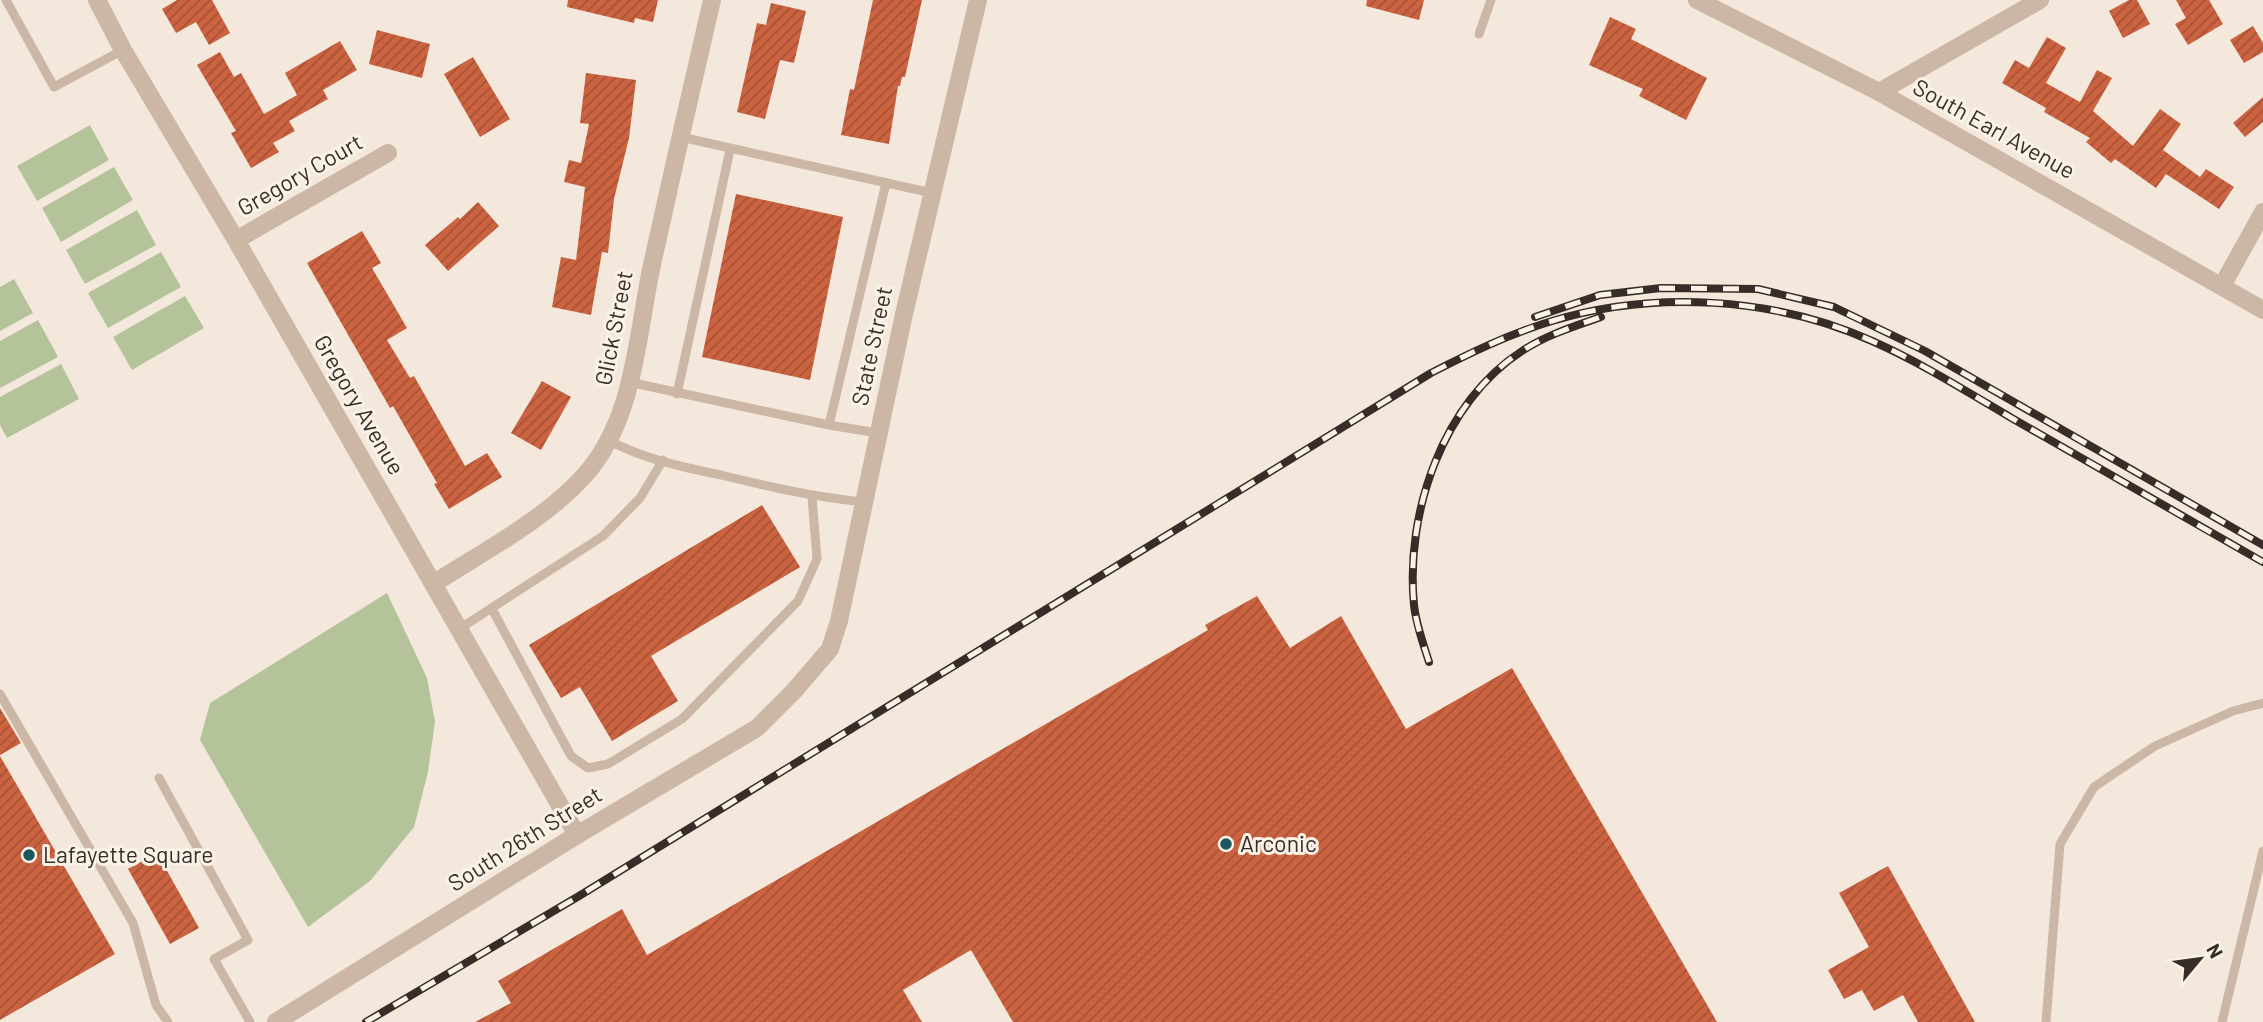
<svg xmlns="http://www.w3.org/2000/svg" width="2263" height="1022" font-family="Barlow,sans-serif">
	<defs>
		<pattern id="building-hatch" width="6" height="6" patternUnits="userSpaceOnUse" patternTransform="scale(1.75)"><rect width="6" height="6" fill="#cc6340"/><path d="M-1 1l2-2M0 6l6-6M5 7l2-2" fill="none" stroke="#a65236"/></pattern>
	</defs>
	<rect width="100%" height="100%" fill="#f3e8db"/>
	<path fill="#b5c39a" d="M 90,125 L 109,160 L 37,201 L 17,166 Z
		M 114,167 L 133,200 L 61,242 L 42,208 Z
		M 137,210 L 156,245 L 85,284 L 66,250 Z
		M 161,252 L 181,287 L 108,328 L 88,293 Z
		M 14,279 L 33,313 L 0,331 L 0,287 Z
		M 185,296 L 204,328 L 132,370 L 113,337 Z
		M 38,320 L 58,357 L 0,388 L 0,341 Z
		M 61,364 L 79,399 L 7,438 L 0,425 L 0,397 Z
		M 387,593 L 427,678 L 435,722 L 428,772 L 414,827 L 370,881 L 308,927 L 200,740 L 210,703 Z"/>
	<path fill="url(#building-hatch)" d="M 177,0 L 212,0 L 230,33 L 209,45 L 196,22 L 176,33 L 162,9 Z
		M 568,0 L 658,0 L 653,22 L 635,18 L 634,23 L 567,7 Z
		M 873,0 L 922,0 L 905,77 L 902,77 L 900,86 L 898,86 L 889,144 L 841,135 L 850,89 L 854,90 Z
		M 1367,0 L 1424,0 L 1419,20 L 1366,6 Z
		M 2129,0 L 2137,0 L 2150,24 L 2123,38 L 2109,11 Z
		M 2176,0 L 2209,0 L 2223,24 L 2188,45 L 2175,24 L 2186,18 Z
		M 771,3 L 806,11 L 794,63 L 780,60 L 765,119 L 737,112 L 757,23 L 766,25 Z
		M 1610,17 L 1636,29 L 1631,39 L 1707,78 L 1686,120 L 1639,96 L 1643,89 L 1589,65 Z
		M 2253,26 L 2263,43 L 2263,52 L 2244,63 L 2230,40 Z
		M 377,30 L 430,44 L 422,78 L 369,64 Z
		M 2047,37 L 2066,48 L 2046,83 L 2080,102 L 2097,70 L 2112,78 L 2093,111 L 2133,146 L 2160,109 L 2181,124 L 2163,150 L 2200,177 L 2206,169 L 2234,187 L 2219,209 L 2166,174 L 2156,188 L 2115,159 L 2111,163 L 2086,142 L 2090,138 L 2044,112 L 2046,108 L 2002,83 L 2015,60 L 2029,68 Z
		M 340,41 L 357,70 L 323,90 L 328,99 L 289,121 L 295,131 L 273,143 L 279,152 L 251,168 L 231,133 L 236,131 L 197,65 L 220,52 L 234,77 L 241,73 L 264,114 L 297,95 L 285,73 Z
		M 473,57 L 510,119 L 480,137 L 444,74 Z
		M 586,73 L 636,80 L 629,138 L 614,199 L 608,253 L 602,252 L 591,315 L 552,307 L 561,257 L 576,260 L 585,187 L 564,182 L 569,160 L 581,163 L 589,124 L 580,123 Z
		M 2263,97 L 2263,122 L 2245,137 L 2233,123 Z
		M 736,194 L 843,217 L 810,380 L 702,357 Z
		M 478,202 L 499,226 L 448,271 L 425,245 L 458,217 L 460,219 Z
		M 362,231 L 381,263 L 372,268 L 407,328 L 387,340 L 410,378 L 414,376 L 465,466 L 487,453 L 502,477 L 449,509 L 434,484 L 437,483 L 393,406 L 390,408 L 307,263 Z
		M 542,381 L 571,397 L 541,450 L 511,433 Z
		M 762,505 L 800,567 L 651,656 L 678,701 L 612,741 L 580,687 L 561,698 L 529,645 Z
		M 1257,596 L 1290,648 L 1341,616 L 1406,729 L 1512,668 L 1717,1022 L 1013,1022 L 971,950 L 903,990 L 922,1022 L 475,1022 L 511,1003 L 498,981 L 622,909 L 647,955 L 1208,630 L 1205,625 Z
		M 0,708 L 21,743 L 0,755 Z
		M 0,756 L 115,954 L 0,1020 Z
		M 157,853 L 199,928 L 170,944 L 128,869 Z
		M 1888,866 L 1975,1022 L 1918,1022 L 1903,995 L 1874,1011 L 1862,990 L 1844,999 L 1828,970 L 1869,947 L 1839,893 Z"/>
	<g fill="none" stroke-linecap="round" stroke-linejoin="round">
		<path stroke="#ccb7a6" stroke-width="9" d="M 6,0 L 54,87 L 123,50
			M 1479,34 L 1491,0
			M 681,137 L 932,193
			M 629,382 L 829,425 L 878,433
			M 677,394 L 730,150
			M 829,425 L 886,183
			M 608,440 C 643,459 683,467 721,475 C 770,487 814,497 864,502
			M 492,609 L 571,756 L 588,768 L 608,764 L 682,719 L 798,601 L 817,559 L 812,497
			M 459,629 L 603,536 L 640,498 L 663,460
			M 0,694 L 133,923 L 156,1005 L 168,1022
			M 159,778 L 248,940 L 214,959 L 250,1022
			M 2046,1022 L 2060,844 L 2094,787 L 2155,746 L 2233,711 L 2263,703
			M 2222,1022 L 2263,851"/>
		<path stroke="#ccb7a6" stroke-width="18" d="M 97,0 L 123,50 L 236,240 L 577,835
			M 1879,92 L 2040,0
			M 236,240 L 388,153
			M 2222,286 L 2263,212
			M 433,584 C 484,551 543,521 584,476 C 636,419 637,331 653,260 C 672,173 692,87 712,0
			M 276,1022 L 577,835 L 757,728 L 794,691 L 830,649 L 839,621 L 904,314 L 978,0"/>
		<path stroke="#ccb7a6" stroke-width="18" d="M 1697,0 L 1879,92 L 2263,310"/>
		<defs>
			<path id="rail" d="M 1535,317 L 1600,295 L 1661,288 L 1758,289 L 1834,307 L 1925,351 L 2263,545
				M 1429,662 C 1423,643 1416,624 1414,605 C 1405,513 1443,402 1522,351 C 1546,335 1575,326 1601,317
				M 366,1022 L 579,896 L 1431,373 C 1470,353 1509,334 1552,321 C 1654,290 1774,297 1872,341 C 1922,363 1969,393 2015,420 C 2098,467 2180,515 2263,562"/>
		</defs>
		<use href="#rail" stroke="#372c27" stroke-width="8"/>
		<use href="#rail" stroke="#faf2e7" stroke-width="5" stroke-dasharray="16" stroke-linecap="butt"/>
	</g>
	<g fill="#1b575b" stroke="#faf2e7" stroke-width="2.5">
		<circle cx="1226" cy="844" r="7"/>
		<circle cx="29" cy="855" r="7"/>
	</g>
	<g text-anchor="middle" stroke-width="6" stroke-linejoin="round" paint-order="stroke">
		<g font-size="23" fill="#372c27" stroke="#faf2e7">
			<text transform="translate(1994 129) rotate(29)" y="8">South Earl Avenue</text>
			<text transform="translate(300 175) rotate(-30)" y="8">Gregory Court</text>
			<text transform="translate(614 328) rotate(-79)" y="8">Glick Street</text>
			<text transform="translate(872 346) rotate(-78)" y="8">State Street</text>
			<text transform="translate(359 405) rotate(60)" y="8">Gregory Avenue</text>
			<text transform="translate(525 839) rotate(-32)" y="8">South 26th Street</text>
		</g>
		<g font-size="23" fill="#372c27" stroke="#faf2e7" text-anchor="start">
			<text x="1240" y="852">Arconic</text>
			<text x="43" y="863">Lafayette Square</text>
		</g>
	</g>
	<g transform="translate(2200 959) rotate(61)" stroke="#faf2e7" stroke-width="5" paint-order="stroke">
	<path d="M0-5L12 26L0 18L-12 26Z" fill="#372c27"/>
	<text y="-10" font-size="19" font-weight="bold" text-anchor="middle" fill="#372c27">N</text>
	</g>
</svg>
